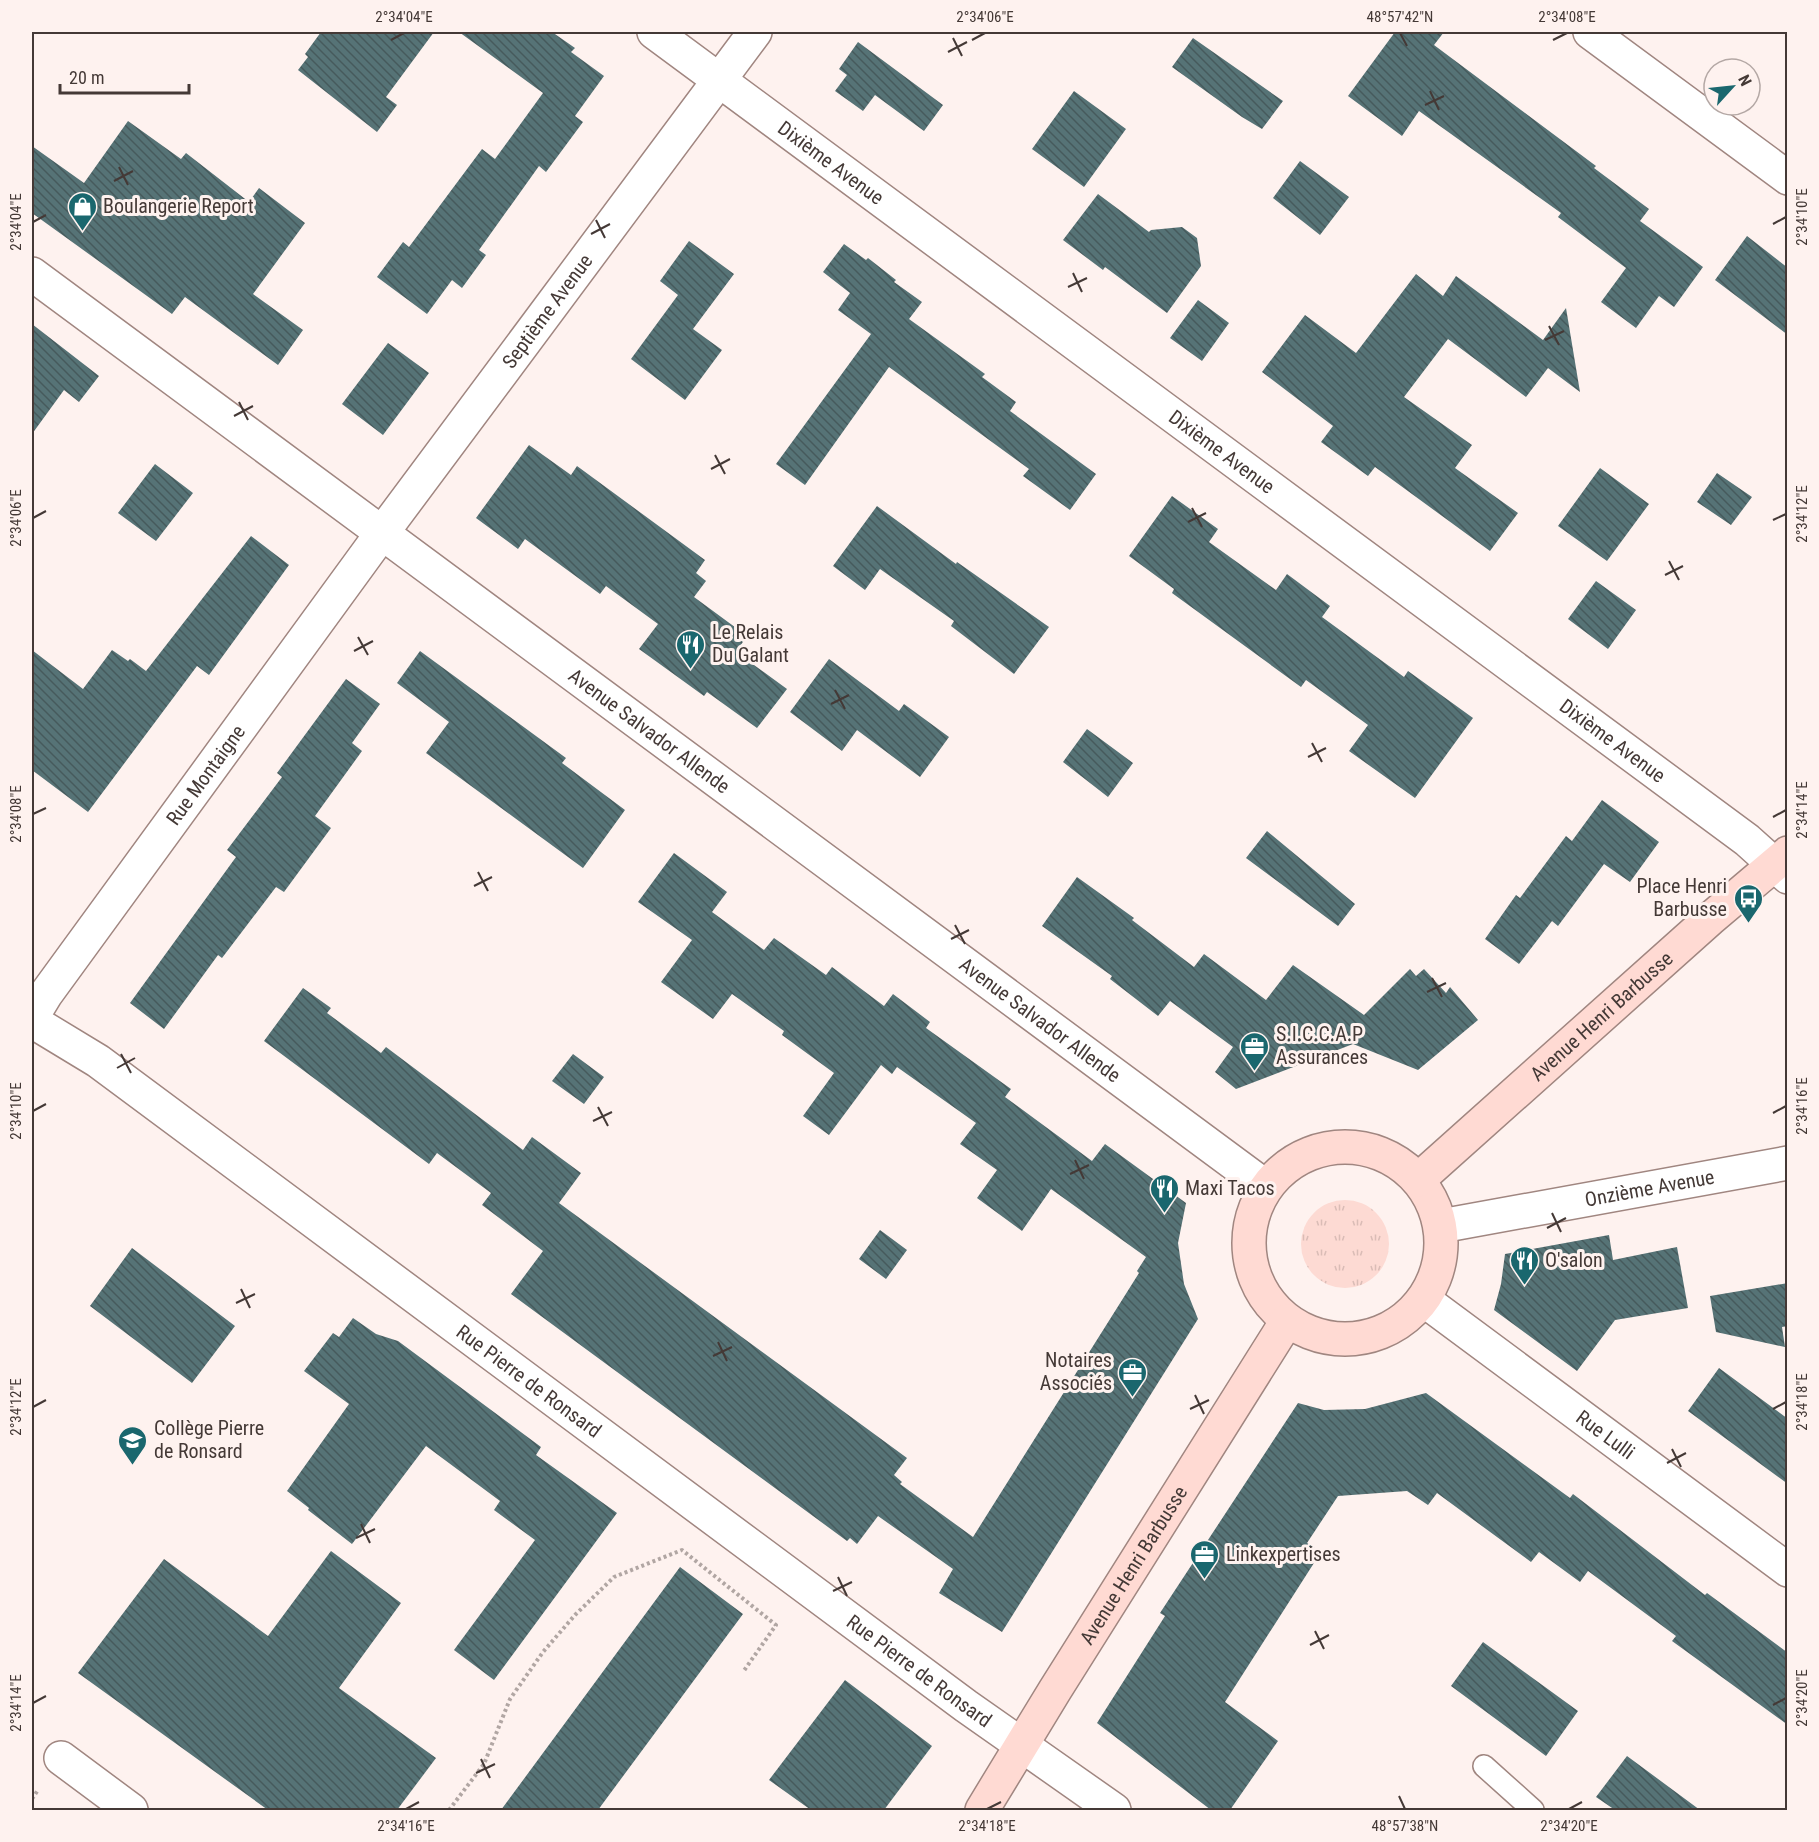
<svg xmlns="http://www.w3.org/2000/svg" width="1819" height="1842" font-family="'Roboto Condensed',sans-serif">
	<defs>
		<pattern id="grass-tufts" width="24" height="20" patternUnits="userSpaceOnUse" patternTransform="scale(1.5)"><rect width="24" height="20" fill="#fddad3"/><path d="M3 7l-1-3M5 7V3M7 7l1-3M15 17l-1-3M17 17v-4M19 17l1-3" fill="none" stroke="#dabcb6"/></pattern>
		<pattern id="building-back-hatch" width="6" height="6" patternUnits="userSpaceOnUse" patternTransform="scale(1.5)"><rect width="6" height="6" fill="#567376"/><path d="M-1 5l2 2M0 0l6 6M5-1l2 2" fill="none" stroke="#465a5c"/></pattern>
	</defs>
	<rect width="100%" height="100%" fill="#fef2ef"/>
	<path fill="url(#grass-tufts)" d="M1301 1244a44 44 0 1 1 88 0a44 44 0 1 1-88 0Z"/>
	<path fill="url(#building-back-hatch)" d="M 321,32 L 434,32 L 386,97 L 397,105 L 377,132 L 298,70 L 308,57 L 305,54 Z
		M 459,32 L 552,32 L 575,48 L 571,52 L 604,76 L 575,116 L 583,122 L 546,172 L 539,166 L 479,250 L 486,255 L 462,288 L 452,280 L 427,314 L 377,277 L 403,242 L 409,247 L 482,149 L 495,159 L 543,93 Z
		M 1395,32 L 1444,32 L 1434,45 L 1596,166 L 1594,168 L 1649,209 L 1640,221 L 1703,267 L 1674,307 L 1659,296 L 1636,328 L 1601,302 L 1626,268 L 1558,217 L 1561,213 L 1419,111 L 1402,136 L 1348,96 Z
		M 1193,38 L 1283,101 L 1262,129 L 1242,117 L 1172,67 Z
		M 858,42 L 943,105 L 924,131 L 875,95 L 863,111 L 835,91 L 847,75 L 839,69 Z
		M 1074,91 L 1126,129 L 1084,187 L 1032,149 Z
		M 128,121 L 181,159 L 186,153 L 249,202 L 259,188 L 305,223 L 253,294 L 303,330 L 278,365 L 185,297 L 172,314 L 32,213 L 32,146 L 84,183 Z
		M 1300,161 L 1349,197 L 1320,235 L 1273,198 Z
		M 1098,194 L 1149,232 L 1151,230 L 1182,227 L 1197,238 L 1201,266 L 1167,313 L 1105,267 L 1103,270 L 1063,240 Z
		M 1747,236 L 1788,268 L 1788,335 L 1715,280 Z
		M 689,241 L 734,274 L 693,329 L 722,350 L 685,400 L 631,359 L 678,295 L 660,281 Z
		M 844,244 L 866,260 L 868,258 L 896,280 L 894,282 L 922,302 L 909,319 L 985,374 L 982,377 L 1016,402 L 1010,411 L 1096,474 L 1070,510 L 1023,476 L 1029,469 L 889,367 L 805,485 L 776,464 L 871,334 L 838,310 L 850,293 L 823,272 Z
		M 1416,274 L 1443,296 L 1456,276 L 1543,340 L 1566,308 L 1580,392 L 1548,368 L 1526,397 L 1448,339 L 1404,397 L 1472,445 L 1455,468 L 1518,513 L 1490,551 L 1375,467 L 1368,476 L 1321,442 L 1333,426 L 1262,372 L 1305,315 L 1356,353 Z
		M 1198,300 L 1229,323 L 1202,361 L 1170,338 Z
		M 32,324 L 99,376 L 79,402 L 64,390 L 32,434 Z
		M 388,343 L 429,373 L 383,435 L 342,404 Z
		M 529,445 L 571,475 L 577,466 L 705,560 L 696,573 L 706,581 L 694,597 L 747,636 L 736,652 L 787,689 L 757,728 L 707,692 L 704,696 L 639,649 L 658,624 L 606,586 L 600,594 L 525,539 L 518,549 L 476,518 Z
		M 155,464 L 193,493 L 156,541 L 118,513 Z
		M 1600,468 L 1649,504 L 1607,561 L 1558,526 Z
		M 1717,473 L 1752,497 L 1731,525 L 1697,502 Z
		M 1172,496 L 1218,529 L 1209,542 L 1276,590 L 1287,574 L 1330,606 L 1322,617 L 1404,677 L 1408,671 L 1473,718 L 1415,798 L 1349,751 L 1368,725 L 1306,680 L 1301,687 L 1172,593 L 1174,589 L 1129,556 Z
		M 877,506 L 956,564 L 957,562 L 1049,627 L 1014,674 L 951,626 L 954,621 L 880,569 L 865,590 L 833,566 Z
		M 251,536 L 289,565 L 209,675 L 197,666 L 88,812 L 32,770 L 32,650 L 83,689 L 112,650 L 128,661 L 130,659 L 146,671 Z
		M 1596,581 L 1636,610 L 1608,649 L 1568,619 Z
		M 420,651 L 566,758 L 562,763 L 625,810 L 583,868 L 426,753 L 449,722 L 397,683 Z
		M 829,659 L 899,711 L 904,704 L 949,737 L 920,777 L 857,730 L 842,751 L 790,712 Z
		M 346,679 L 380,704 L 352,743 L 362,751 L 315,816 L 331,828 L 284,892 L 276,887 L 222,958 L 218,955 L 164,1029 L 130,1003 L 236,857 L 227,850 L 282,777 L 277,773 Z
		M 1087,729 L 1133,763 L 1108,797 L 1063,762 Z
		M 1602,800 L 1659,842 L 1630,882 L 1604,864 L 1558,926 L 1552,921 L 1519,964 L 1485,939 L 1516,895 L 1520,898 L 1566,836 L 1572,841 Z
		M 1267,831 L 1355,904 L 1338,926 L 1246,858 Z
		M 674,853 L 727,892 L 712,912 L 764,950 L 774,938 L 826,975 L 832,967 L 884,1006 L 893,994 L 930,1022 L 926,1028 L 1011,1089 L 1005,1097 L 1092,1161 L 1105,1144 L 1186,1203 L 1178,1243 L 1184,1284 L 1198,1319 L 1002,1632 L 939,1593 L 953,1569 L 878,1516 L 857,1544 L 850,1538 L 847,1541 L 511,1294 L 543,1251 L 482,1205 L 491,1193 L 437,1153 L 429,1164 L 264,1041 L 303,988 L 331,1008 L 327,1013 L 381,1053 L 386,1047 L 523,1150 L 532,1137 L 581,1173 L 559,1203 L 907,1458 L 894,1475 L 902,1482 L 900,1484 L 973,1537 L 1139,1273 L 1137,1271 L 1146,1257 L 1051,1189 L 1022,1231 L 977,1198 L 997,1170 L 960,1144 L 976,1123 L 897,1067 L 892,1074 L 881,1065 L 829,1135 L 803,1116 L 834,1073 L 782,1035 L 784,1031 L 732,994 L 713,1019 L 661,982 L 692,940 L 638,902 Z
		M 1077,877 L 1134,918 L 1132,920 L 1194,967 L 1204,954 L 1266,1000 L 1293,965 L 1364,1015 L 1410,969 L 1416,976 L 1424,969 L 1446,993 L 1450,987 L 1478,1020 L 1418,1070 L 1353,1044 L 1236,1089 L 1215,1072 L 1233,1047 L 1170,1001 L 1158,1016 L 1110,979 L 1112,976 L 1042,926 Z
		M 573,1054 L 604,1077 L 584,1104 L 552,1081 Z
		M 880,1230 L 907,1250 L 886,1279 L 859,1259 Z
		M 1609,1235 L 1613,1260 L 1677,1247 L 1688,1308 L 1615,1320 L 1577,1371 L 1494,1310 L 1501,1284 L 1505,1254 Z
		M 132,1248 L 235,1326 L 192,1383 L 90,1306 Z
		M 1788,1283 L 1788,1326 L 1782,1327 L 1785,1347 L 1716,1332 L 1710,1296 Z
		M 353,1318 L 376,1334 L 398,1341 L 541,1447 L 536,1455 L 617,1513 L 494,1680 L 454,1650 L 535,1540 L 494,1510 L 500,1501 L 426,1446 L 352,1544 L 308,1510 L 309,1508 L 287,1491 L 349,1404 L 304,1371 L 333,1333 L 339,1337 Z
		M 1719,1368 L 1788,1419 L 1788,1484 L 1688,1411 Z
		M 1426,1393 L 1570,1498 L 1573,1494 L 1705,1595 L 1707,1593 L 1788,1653 L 1788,1725 L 1672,1641 L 1676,1636 L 1588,1571 L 1580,1582 L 1539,1552 L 1531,1562 L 1437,1493 L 1428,1505 L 1407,1491 L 1338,1496 L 1307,1543 L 1321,1552 L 1225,1702 L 1278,1741 L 1230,1810 L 1211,1810 L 1097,1723 L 1165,1616 L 1160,1613 L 1298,1403 L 1324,1410 L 1365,1409 Z
		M 331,1551 L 401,1603 L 339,1688 L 436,1758 L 397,1810 L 268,1810 L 78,1673 L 164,1559 L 268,1636 Z
		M 680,1567 L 743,1614 L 598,1810 L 501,1810 Z
		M 1483,1642 L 1578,1711 L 1546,1756 L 1451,1686 Z
		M 845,1680 L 932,1746 L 884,1810 L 811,1810 L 769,1780 Z
		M 1627,1756 L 1700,1810 L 1615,1810 L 1596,1797 Z"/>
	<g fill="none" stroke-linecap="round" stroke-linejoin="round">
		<defs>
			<path id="lane" d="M 1484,1766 L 1533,1810"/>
			<g id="street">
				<path id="s1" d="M 654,32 L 1747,840 L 1788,877"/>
				<path d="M 1590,32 L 1788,178"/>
				<path id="s2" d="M 32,274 L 1266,1187"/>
				<path id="s3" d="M 32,1017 L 46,994 L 382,533 L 755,32"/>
				<path id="s4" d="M 32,1021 L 98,1061 L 966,1706 L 1114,1810"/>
				<path id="s5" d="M 1441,1226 L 1788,1163"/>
				<path id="s6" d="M 1424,1300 L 1788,1570"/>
				<path d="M 61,1758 L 131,1810"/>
			</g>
			<g id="secondary">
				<circle cx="1345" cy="1243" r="96"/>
				<path id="s7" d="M 1418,1180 L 1710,919 L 1788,853"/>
				<path id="s8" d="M 982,1810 L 1055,1690 L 1287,1321"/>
			</g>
		</defs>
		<use href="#lane" stroke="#a08680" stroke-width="24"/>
		<use href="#street" stroke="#a08680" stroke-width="36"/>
		<use href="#secondary" stroke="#a08680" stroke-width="36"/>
		<path stroke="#b1a6a3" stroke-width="4" stroke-dasharray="3 3" stroke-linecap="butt" d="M 32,1799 L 38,1790
			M 449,1810 L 484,1764 L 510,1699 L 543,1652 L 575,1615 L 614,1577 L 682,1550 L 776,1625 L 743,1672"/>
		<use href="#lane" stroke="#fff" stroke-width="21"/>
		<use href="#street" stroke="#fff" stroke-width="33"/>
		<use href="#secondary" stroke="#ffdad3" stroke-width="33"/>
	</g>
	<path fill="none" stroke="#443936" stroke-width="2" d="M 1400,33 L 1407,46M 953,38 L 962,56M 391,40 L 404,33M 972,40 L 985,33M 1553,40 L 1567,33M 948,52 L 967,42M 1430,91 L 1439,110M 1425,105 L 1444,96M 119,167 L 128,185M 114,181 L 133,171M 596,220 L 605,238M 33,222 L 46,215M 1773,224 L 1786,217M 591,234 L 610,224M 1073,273 L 1082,292M 1068,287 L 1087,278M 1549,326 L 1559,345M 1545,340 L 1564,331M 239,402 L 248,420M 234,416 L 253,406M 715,455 L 725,474M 711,469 L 730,459M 1192,508 L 1202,527M 33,518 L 46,511M 1773,520 L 1786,514M 1188,522 L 1206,513M 1669,561 L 1679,580M 1665,575 L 1683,566M 358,637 L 368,655M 354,651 L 373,641M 835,690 L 845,709M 831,704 L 849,695M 1312,743 L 1322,762M 1308,757 L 1326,748M 33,814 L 46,808M 1773,817 L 1786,810M 478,872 L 488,891M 474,886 L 492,877M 955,925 L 965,944M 951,939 L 969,930M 1432,978 L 1442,997M 1427,992 L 1446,983M 121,1054 L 131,1073M 117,1068 L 135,1058M 598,1107 L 608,1126M 33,1111 L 46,1104M 1773,1113 L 1786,1106M 593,1121 L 612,1112M 1075,1160 L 1084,1179M 1070,1174 L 1089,1165M 1552,1213 L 1561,1232M 1547,1228 L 1566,1218M 241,1289 L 250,1308M 236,1303 L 255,1294M 718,1342 L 727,1361M 713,1356 L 732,1347M 1195,1395 L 1204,1414M 33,1407 L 46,1400M 1190,1409 L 1209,1400M 1773,1409 L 1786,1402M 1672,1449 L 1681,1467M 1667,1463 L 1686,1453M 361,1524 L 370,1543M 356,1538 L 375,1529M 838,1577 L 847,1596M 833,1591 L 852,1582M 1315,1631 L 1324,1649M 1310,1645 L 1329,1635M 33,1703 L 46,1696M 1773,1705 L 1786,1698M 481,1759 L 490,1778M 476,1773 L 495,1764M 1399,1796 L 1405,1809M 406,1809 L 419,1802M 987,1809 L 1001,1802M 1569,1809 L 1582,1802"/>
	<defs>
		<symbol id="shop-pin" viewBox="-11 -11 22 30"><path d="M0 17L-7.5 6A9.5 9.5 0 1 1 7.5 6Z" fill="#1a676e" stroke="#fef2ef"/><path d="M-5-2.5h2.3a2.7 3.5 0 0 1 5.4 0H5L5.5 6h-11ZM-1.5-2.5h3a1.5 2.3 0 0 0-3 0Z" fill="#fff"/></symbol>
		<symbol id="restaurant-pin" viewBox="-11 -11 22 30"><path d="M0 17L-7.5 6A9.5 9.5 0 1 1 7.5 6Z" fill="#1a676e" stroke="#fef2ef"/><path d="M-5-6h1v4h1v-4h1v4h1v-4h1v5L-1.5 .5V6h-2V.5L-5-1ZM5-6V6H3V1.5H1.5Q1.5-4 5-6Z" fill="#fff"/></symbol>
		<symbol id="bus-pin" viewBox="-11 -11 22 30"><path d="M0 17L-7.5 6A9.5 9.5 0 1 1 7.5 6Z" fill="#1a676e" stroke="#fef2ef"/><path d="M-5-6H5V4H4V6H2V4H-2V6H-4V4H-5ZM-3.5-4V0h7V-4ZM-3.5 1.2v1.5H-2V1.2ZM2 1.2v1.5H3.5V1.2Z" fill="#fff"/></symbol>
		<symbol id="office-pin" viewBox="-11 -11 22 30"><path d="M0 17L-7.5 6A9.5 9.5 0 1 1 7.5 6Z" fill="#1a676e" stroke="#fef2ef"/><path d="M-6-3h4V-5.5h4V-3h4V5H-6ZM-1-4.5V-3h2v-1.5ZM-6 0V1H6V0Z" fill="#fff"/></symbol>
		<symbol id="school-pin" viewBox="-11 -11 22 30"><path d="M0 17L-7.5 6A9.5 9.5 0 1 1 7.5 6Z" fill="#1a676e" stroke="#fef2ef"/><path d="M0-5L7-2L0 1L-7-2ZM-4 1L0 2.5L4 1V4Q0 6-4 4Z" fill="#fff"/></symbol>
	</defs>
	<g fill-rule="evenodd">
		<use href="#shop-pin" x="66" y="190" width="33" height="45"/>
		<use href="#restaurant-pin" x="674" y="628" width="33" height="45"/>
		<use href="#bus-pin" x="1732" y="882" width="33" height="45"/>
		<use href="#office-pin" x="1238" y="1030" width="33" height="45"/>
		<use href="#restaurant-pin" x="1148" y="1172" width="33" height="45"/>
		<use href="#restaurant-pin" x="1508" y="1244" width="33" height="45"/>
		<use href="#office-pin" x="1116" y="1356" width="33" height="45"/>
		<use href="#school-pin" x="116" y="1424" width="33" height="45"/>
		<use href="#office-pin" x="1188" y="1538" width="33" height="45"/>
	</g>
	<g text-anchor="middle" stroke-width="6" stroke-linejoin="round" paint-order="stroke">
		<g font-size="20" fill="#443936" stroke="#fef2ef">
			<text dy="7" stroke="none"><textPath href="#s1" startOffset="220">Dixième Avenue</textPath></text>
			<text dy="7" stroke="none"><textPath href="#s3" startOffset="874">Septième Avenue</textPath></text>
			<text dy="7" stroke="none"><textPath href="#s1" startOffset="706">Dixième Avenue</textPath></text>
			<text dy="7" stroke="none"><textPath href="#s2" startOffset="768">Avenue Salvador Allende</textPath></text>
			<text dy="7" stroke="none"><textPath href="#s1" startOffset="1192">Dixième Avenue</textPath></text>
			<text dy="7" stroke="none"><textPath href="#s3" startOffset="298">Rue Montaigne</textPath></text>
			<text dy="7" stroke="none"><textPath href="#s7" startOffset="246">Avenue Henri Barbusse</textPath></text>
			<text dy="7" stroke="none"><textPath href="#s2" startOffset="1254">Avenue Salvador Allende</textPath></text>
			<text dy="7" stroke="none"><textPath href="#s5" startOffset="212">Onzième Avenue</textPath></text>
			<text dy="7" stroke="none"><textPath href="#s4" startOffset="614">Rue Pierre de Ronsard</textPath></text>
			<text dy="7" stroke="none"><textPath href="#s6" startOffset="226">Rue Lulli</textPath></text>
			<text dy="7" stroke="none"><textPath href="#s8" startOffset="288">Avenue Henri Barbusse</textPath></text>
			<text dy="7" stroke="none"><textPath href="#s4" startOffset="1100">Rue Pierre de Ronsard</textPath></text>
		</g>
		<g font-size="20" fill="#443936" stroke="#fef2ef" text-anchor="start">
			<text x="103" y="213">Boulangerie Report</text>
			<text x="712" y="639">Le Relais<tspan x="712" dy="23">Du Galant</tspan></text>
			<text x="1727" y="893" text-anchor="end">Place Henri<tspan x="1727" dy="23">Barbusse</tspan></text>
			<text x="1276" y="1041">S.I.C.C.A.P<tspan x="1276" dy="23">Assurances</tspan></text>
			<text x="1185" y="1195">Maxi Tacos</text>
			<text x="1545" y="1267">O'salon</text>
			<text x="1112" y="1367" text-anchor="end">Notaires<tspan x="1112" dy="23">Associés</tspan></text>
			<text x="154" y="1435">Collège Pierre<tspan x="154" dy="23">de Ronsard</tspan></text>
			<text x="1226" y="1561">Linkexpertises</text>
		</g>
	</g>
	<rect width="1819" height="1842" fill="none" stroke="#fef2ef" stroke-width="66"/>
	<g transform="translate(1732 87) rotate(63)"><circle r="28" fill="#fef2ef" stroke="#b4a8a5" stroke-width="1.5"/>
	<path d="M0-4.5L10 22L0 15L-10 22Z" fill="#1a676e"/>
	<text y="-9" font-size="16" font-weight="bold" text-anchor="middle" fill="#443936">N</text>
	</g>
	<path d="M60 84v9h129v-9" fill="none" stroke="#443936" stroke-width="3"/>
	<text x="69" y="84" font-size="18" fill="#443936" stroke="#fef2ef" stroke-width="4.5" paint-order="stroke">20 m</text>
	<rect x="33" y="33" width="1753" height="1776" fill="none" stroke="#443936" stroke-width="2"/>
	<g font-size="15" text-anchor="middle" fill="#443936">
		<text x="404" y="22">2°34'04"E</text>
		<text x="985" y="22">2°34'06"E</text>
		<text x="1400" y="22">48°57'42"N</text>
		<text x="1567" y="22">2°34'08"E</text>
		<text transform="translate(1802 217) rotate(-90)" y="5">2°34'10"E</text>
		<text transform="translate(16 222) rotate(-90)" y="5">2°34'04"E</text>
		<text transform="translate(1802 514) rotate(-90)" y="5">2°34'12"E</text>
		<text transform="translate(16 518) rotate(-90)" y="5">2°34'06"E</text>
		<text transform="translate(1802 810) rotate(-90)" y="5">2°34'14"E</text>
		<text transform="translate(16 814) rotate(-90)" y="5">2°34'08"E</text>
		<text transform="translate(1802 1106) rotate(-90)" y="5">2°34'16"E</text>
		<text transform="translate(16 1111) rotate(-90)" y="5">2°34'10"E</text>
		<text transform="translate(1802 1402) rotate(-90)" y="5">2°34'18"E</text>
		<text transform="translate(16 1407) rotate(-90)" y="5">2°34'12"E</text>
		<text transform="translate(1802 1698) rotate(-90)" y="5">2°34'20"E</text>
		<text transform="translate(16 1703) rotate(-90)" y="5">2°34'14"E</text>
		<text x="406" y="1831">2°34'16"E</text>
		<text x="987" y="1831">2°34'18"E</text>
		<text x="1405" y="1831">48°57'38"N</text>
		<text x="1569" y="1831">2°34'20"E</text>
	</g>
</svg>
